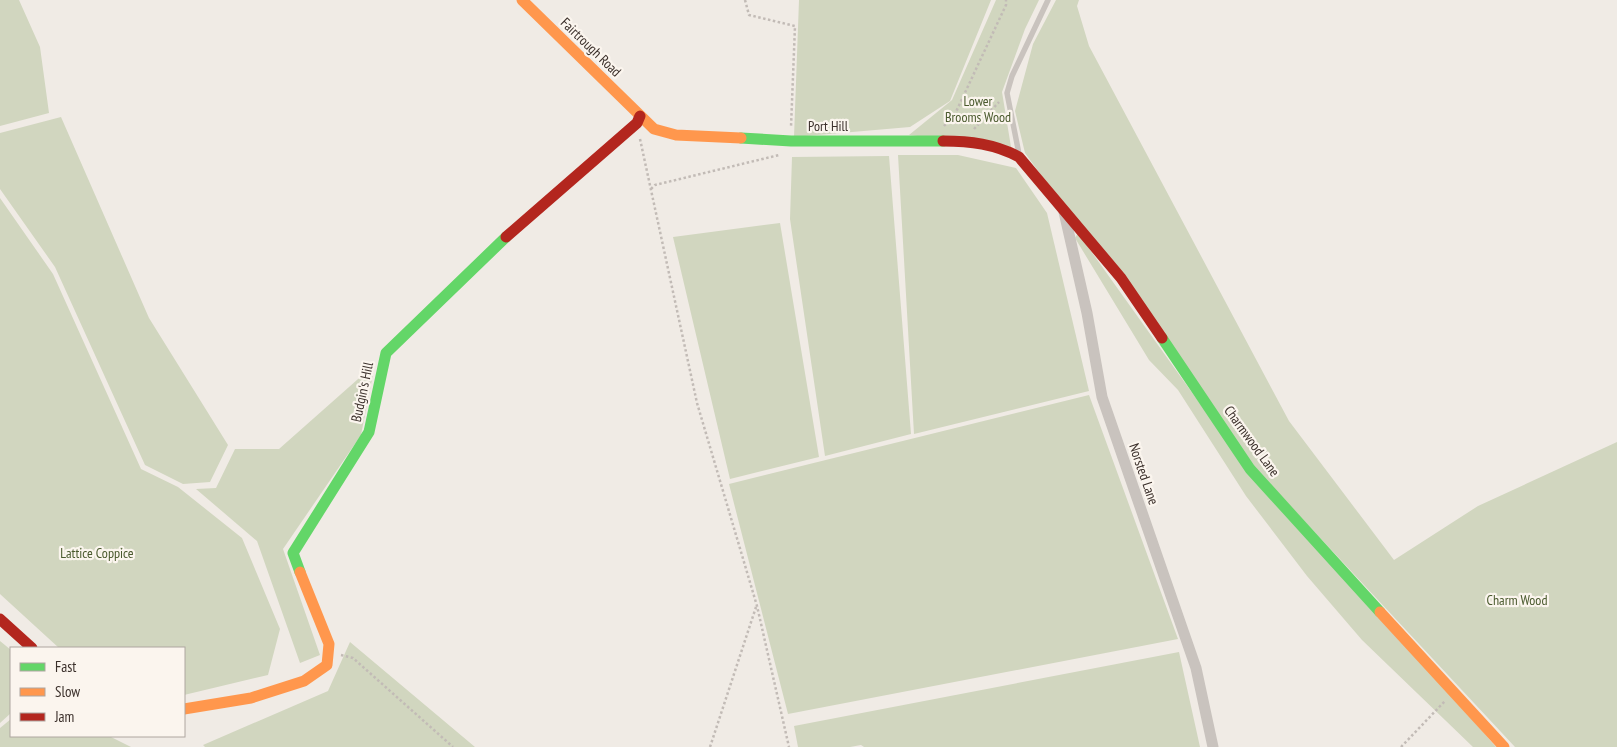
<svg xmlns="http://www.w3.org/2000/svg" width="1617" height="747" font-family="'PT Sans Narrow',sans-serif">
	<rect width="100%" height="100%" fill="#f0ebe5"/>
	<path fill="#d1d6bf" d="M 0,0 L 19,0 L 40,47 L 49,113 L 0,126 Z
		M 799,0 L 991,0 L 950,101 L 910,127 L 794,137 Z
		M 996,0 L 1039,0 L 1025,29 L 1002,92 L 1011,147 L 909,135 L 952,100 Z
		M 1056,0 L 1079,0 L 1077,6 L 1089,46 L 1289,421 L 1394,560 L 1478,506 L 1617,442 L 1617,747 L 1515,747 L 1255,468 L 1025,153 L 1015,111 L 1033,44 Z
		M 61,117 L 149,318 L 228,445 L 210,482 L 183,484 L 145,465 L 55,267 L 0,189 L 0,133 Z
		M 898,155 L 958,155 L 1016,168 L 1047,213 L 1089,391 L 914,434 Z
		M 889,156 L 911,434 L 825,456 L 790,219 L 792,157 Z
		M 0,198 L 53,274 L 141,469 L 178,487 L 242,538 L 280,629 L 268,675 L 184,695 L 184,648 L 59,648 L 0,594 Z
		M 780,223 L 819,457 L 730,479 L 673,237 Z
		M 1078,233 L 1203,408 L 1496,747 L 1473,747 L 1362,640 L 1307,576 L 1246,496 L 1178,390 L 1149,360 L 1075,238 Z
		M 375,364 L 361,435 L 283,549 L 320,655 L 300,663 L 257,541 L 196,489 L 216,488 L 235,449 L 279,449 Z
		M 1089,395 L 1178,639 L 788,714 L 729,484 Z
		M 0,641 L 11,650 L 11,713 L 0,723 Z
		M 350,642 L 475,747 L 205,747 L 203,745 L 328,691 Z
		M 1179,652 L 1200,747 L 864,747 L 861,745 L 850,747 L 798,747 L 794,726 Z
		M 11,719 L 11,736 L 109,736 L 131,747 L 0,747 L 0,728 Z"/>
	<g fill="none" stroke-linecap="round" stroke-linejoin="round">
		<path stroke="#c2bbb6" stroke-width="2.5" stroke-dasharray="2.5 2.5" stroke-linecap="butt" d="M 745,0 L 749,15 L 795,26 L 791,127
			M 944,126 L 955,114 L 1006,5 L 1006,0
			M 974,129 L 999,102
			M 640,139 L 697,403 L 757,606 L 789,747
			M 651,189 L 655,185 L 779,155
			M 341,655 L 353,658 L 453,747
			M 710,747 L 756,607
			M 1401,747 L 1445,701"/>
		<path stroke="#c9c3be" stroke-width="5.5" d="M 1019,154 L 1007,93 L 1012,76 L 1048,0"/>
		<path stroke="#c9c3be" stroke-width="11" d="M 1064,212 L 1087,313 L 1102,397 L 1196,668 L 1213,747"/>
		<path stroke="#63d668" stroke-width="11" d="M 741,138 L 791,141 L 943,141
			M 1162,338 L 1250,469 L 1380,612
			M 300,572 L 293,553 L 369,432 L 386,353 L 506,237"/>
		<path stroke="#ff974d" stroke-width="11" d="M 522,0 L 654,129 L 676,135 L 741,138
			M 1380,612 L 1504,747
			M 184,709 L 251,698 L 304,681 L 327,665 L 329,644 L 300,572"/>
		<path stroke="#b3261e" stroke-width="11" d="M 943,141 C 970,141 995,144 1019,157 L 1121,278 L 1162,338
			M 506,237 L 637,123 L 640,116
			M 0,619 L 32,648"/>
	</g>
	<g text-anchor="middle" stroke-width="4.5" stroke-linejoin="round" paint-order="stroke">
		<g font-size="14" fill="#3b302b" stroke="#fbf5ee">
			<text transform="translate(591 47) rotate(44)" y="5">Fairtrough Road</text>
			<text x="828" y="131">Port Hill</text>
			<text transform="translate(362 392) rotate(-78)" y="5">Budgin's Hill</text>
			<text transform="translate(1252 441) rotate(54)" y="5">Charmwood Lane</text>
			<text transform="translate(1144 474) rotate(71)" y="5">Norsted Lane</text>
		</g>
		<g font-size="14" fill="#4a5a2e" stroke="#fbf5ee">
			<text x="978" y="106">Lower<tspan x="978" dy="16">Brooms Wood</tspan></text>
			<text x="97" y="558">Lattice Coppice</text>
			<text x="1517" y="605">Charm Wood</text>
		</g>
	</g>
	<rect x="10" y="647" width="175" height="90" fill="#fbf5ee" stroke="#aea6a0"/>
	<rect x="20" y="663" width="25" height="8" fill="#63d668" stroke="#aea6a0"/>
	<text x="55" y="672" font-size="15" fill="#3b302b">Fast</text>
	<rect x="20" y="688" width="25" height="8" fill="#ff974d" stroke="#aea6a0"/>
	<text x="55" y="697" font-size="15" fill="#3b302b">Slow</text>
	<rect x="20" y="713" width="25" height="8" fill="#b3261e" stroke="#aea6a0"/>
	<text x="55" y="722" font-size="15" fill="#3b302b">Jam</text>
</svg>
